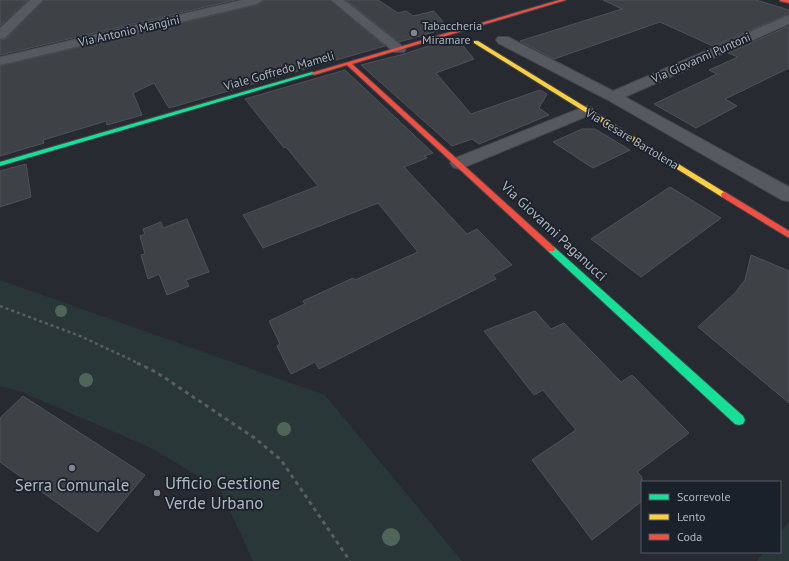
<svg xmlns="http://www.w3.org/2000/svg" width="789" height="561" font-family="'PT Sans',sans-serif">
	<rect width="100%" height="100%" fill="#272b31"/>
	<path fill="#293739" d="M 0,280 L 325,395 L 462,561 L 253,561 L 220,489 L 151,448 L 22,392 L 0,386 Z
		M 789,521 L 789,561 L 757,561 L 764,552 L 780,552 L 780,532 Z"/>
	<path fill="#3e4146" stroke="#4e5259" d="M 0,0 L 28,0 L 0,26 Z
		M 44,0 L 235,0 L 0,55 L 0,40 L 6,39 Z
		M 264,0 L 330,0 L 385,46 L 169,108 L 154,83 L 133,93 L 142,115 L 107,125 L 106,121 L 43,140 L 44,143 L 0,156 L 0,66 L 257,5 Z
		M 346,0 L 378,0 L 398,13 L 406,11 L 413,16 L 434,11 L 448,28 L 399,42 Z
		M 603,0 L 756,0 L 789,10 L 789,14 L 713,46 L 660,22 L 554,59 L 520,41 L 622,9 Z
		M 789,26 L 789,68 L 725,99 L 737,106 L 696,128 L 654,104 L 717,74 L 709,70 L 738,57 L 728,53 Z
		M 456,37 L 474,59 L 436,73 L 471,114 L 540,90 L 547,94 L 539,108 L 549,115 L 479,144 L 472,139 L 452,146 L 361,65 L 404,54 Z
		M 345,70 L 433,153 L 424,156 L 427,158 L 404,167 L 467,234 L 477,229 L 512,265 L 493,275 L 496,279 L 319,369 L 315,362 L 291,374 L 277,346 L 280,344 L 269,321 L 305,304 L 303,301 L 353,278 L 355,280 L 418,252 L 378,203 L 263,248 L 243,215 L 318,186 L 286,147 L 284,148 L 245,99 Z
		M 582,129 L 595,129 L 630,150 L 593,168 L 553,142 Z
		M 26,164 L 31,197 L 0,207 L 0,171 Z
		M 670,187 L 721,218 L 641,277 L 591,239 Z
		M 187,219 L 209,272 L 186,280 L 189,286 L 167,295 L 159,274 L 148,279 L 141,255 L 145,254 L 140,236 L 145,234 L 143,229 L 161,222 L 163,228 Z
		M 751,255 L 789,271 L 789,403 L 698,327 L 735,293 L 745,280 Z
		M 535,311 L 551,329 L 564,323 L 621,382 L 632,375 L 689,433 L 637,472 L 642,477 L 642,501 L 592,540 L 532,460 L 576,430 L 543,390 L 534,395 L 484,331 Z
		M 23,396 L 145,475 L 98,532 L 0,462 L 0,418 Z"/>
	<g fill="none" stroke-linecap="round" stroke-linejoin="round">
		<defs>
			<path id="street" d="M 30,0 L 43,0 L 5,38 L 0,39 L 0,28 Z
				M 242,0 L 263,0 L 257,4 L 0,65 L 0,57 Z
				M 331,0 L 344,0 L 406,49 L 404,52 L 394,52 Z
				M 789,15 L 789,24 L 625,97 L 789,187 L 789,201 L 782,200 L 608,100 L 498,43 L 496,40 L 498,37 L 508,37 L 613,91 Z
				M 586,106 L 592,108 L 594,111 L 592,114 L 465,167 L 459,169 L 453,167 L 450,163 L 453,159 Z"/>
			<path id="fast" d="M 312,72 L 317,73 L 0,166 L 0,162 Z
				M 551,246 L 554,247 L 743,416 L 745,420 L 743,424 L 739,425 L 735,424 L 548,251 L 547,249 L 548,247 Z"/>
			<path id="slow" d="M 474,41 L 478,41 L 729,195 L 728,197 L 722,197 L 474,43 Z"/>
			<path id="jam" d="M 559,0 L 566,0 L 352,64 L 554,247 L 555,249 L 554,251 L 548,251 L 347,65 L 314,75 L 311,73 Z
				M 780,0 L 789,0 L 789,3 L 780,1 Z
				M 725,192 L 789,231 L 789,238 L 722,197 L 721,195 L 722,193 Z"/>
		</defs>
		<use href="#street" stroke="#44474c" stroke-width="2"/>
		<use href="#fast" stroke="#44474c" stroke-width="2"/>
		<use href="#slow" stroke="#44474c" stroke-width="2"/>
		<use href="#jam" stroke="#44474c" stroke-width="2"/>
		<path stroke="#5a5e64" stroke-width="2.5" stroke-dasharray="3 3" stroke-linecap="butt" d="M 0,306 L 80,336 L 140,364"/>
		<path stroke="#5a5e64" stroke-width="3" stroke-dasharray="4 4" stroke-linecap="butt" d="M 137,363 L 156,372 L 256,439 L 281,460 L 350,561"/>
		<use href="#street" fill="#56595f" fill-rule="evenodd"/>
		<use href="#fast" fill="#16e098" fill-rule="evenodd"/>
		<use href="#slow" fill="#ffcf43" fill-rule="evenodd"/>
		<use href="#jam" fill="#f24e42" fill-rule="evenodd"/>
	</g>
	<g fill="#50655a">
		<circle cx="61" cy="311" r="6"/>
		<circle cx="86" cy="380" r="7"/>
		<circle cx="284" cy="429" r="7"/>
		<circle cx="391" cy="537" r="9"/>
	</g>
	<g fill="#81858f" stroke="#1b212a" stroke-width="1.5">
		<circle cx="414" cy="33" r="4"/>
		<circle cx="72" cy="468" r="4"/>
		<circle cx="157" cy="493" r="4"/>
	</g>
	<g text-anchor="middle" stroke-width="3.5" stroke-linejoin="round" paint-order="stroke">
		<g font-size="12" fill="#b1b6c2" stroke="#1b212a" text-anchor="start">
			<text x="422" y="30">Tabaccheria<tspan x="422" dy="14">Miramare</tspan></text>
		</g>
		<g font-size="12" fill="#b1b6c2" stroke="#1b212a">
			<text transform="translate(129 31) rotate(-13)" y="4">Via Antonio Mangini</text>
			<text transform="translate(701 58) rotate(-24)" y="4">Via Giovanni Puntoni</text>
			<text transform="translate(279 71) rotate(-16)" y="4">Viale Goffredo Mameli</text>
			<text transform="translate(632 139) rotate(31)" y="4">Via Cesare Bartolena</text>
		</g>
		<g font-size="14" fill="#b1b6c2" stroke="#1b212a">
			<text transform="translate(554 231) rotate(43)" y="5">Via Giovanni Paganucci</text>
		</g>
		<g font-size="17" fill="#b1b6c2" stroke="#1b212a" text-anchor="start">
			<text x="165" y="489">Ufficio Gestione<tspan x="165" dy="20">Verde Urbano</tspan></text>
			<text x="72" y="491" text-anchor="middle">Serra Comunale</text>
		</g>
	</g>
	<rect x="641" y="481" width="140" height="72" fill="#1b212a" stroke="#575d67"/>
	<rect x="649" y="494" width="20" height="6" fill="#16e098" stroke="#575d67"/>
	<text x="677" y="501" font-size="12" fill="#b1b6c2">Scorrevole</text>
	<rect x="649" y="514" width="20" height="6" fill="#ffcf43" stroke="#575d67"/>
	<text x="677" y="521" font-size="12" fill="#b1b6c2">Lento</text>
	<rect x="649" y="534" width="20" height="6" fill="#f24e42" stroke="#575d67"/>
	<text x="677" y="541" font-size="12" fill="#b1b6c2">Coda</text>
</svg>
